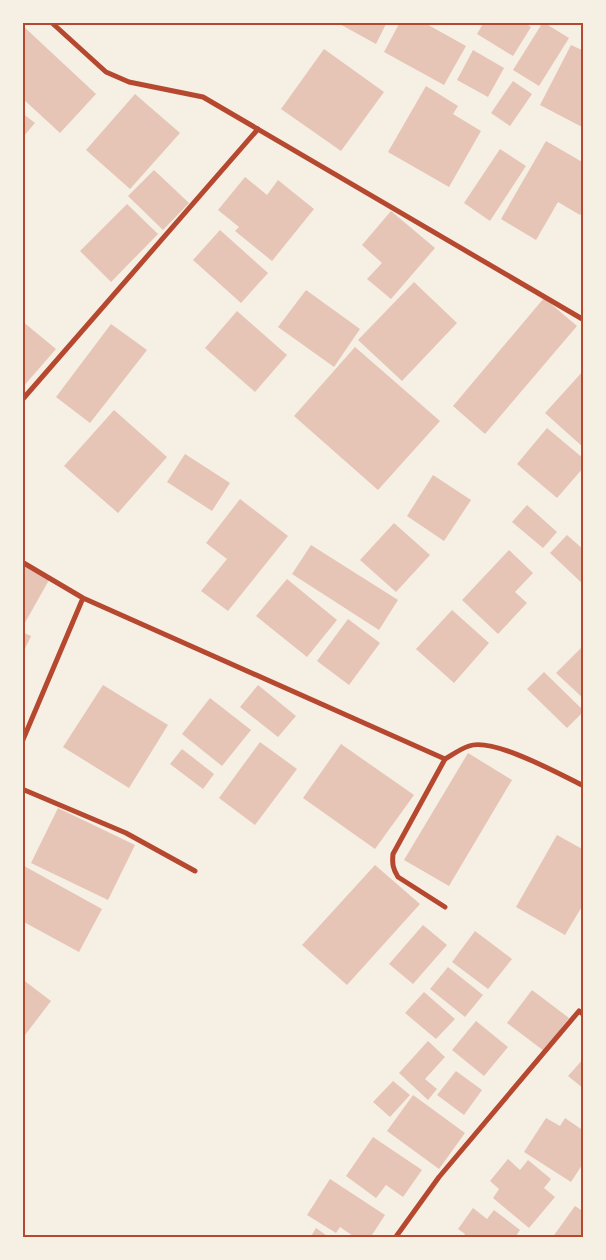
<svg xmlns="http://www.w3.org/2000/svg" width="606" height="1260" font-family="Lato,sans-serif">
	<rect width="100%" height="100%" fill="#f6efe4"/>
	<path fill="#e6c5b7" d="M 336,22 L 387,22 L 376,44 Z
		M 400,22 L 423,22 L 466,46 L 444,85 L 384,52 Z
		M 484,22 L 523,22 L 531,27 L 513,56 L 477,34 Z
		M 543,22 L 569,38 L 539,86 L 513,70 Z
		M 22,25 L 96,94 L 60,133 L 22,98 Z
		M 571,45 L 584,51 L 584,128 L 540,105 Z
		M 324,49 L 384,92 L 341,151 L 281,109 Z
		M 473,50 L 504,68 L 488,97 L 457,80 Z
		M 513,81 L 532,94 L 510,126 L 491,113 Z
		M 426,86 L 458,106 L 453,114 L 481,131 L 449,187 L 388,152 Z
		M 135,94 L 180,133 L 130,189 L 86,150 Z
		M 22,113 L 35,123 L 22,138 Z
		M 546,141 L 584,163 L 584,208 L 580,215 L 558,202 L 536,240 L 501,219 Z
		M 500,149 L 526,166 L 490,221 L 464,203 Z
		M 154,170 L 189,203 L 163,230 L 128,196 Z
		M 245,177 L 267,195 L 278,180 L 314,209 L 272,261 L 235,231 L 239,227 L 218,210 Z
		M 127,204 L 158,234 L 111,282 L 80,251 Z
		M 391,211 L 435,248 L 391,299 L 367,279 L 382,263 L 362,245 Z
		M 220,230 L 268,273 L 241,303 L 193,260 Z
		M 414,282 L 457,323 L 402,381 L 358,340 Z
		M 306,290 L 360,329 L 334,367 L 278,327 Z
		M 544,298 L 577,326 L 485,434 L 453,406 Z
		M 237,311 L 287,355 L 255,392 L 205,348 Z
		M 22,321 L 56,349 L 22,388 Z
		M 111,324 L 147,350 L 90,423 L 56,397 Z
		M 355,347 L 440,421 L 378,490 L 294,416 Z
		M 584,370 L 584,448 L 545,413 Z
		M 114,410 L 167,457 L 118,513 L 64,466 Z
		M 547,428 L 584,459 L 584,467 L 557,498 L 517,464 Z
		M 185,454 L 230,483 L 212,511 L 167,482 Z
		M 433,475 L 471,500 L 444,541 L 407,516 Z
		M 240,499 L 288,536 L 228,611 L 201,591 L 227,559 L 206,543 Z
		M 527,505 L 557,532 L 543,548 L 512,522 Z
		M 394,523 L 430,555 L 396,592 L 360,560 Z
		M 567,535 L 584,550 L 584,585 L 550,553 Z
		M 311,545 L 398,600 L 379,630 L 292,574 Z
		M 509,550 L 533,573 L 515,592 L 527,603 L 498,634 L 462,600 Z
		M 22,565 L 49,580 L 22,628 Z
		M 287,579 L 337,620 L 307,657 L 256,616 Z
		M 452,610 L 489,643 L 454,683 L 416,649 Z
		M 348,619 L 380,643 L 349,685 L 317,661 Z
		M 22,632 L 31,636 L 22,655 Z
		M 584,645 L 584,699 L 556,673 Z
		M 544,672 L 584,711 L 567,728 L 527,689 Z
		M 103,685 L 168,725 L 129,788 L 63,747 Z
		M 258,685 L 296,716 L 278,737 L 240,707 Z
		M 210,698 L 251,730 L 222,766 L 182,734 Z
		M 260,742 L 297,769 L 255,825 L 219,798 Z
		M 341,744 L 414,795 L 375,849 L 303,798 Z
		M 182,749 L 214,774 L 203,789 L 170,764 Z
		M 468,753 L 512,780 L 449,886 L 404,860 Z
		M 58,808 L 135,845 L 108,900 L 31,863 Z
		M 557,835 L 584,850 L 584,903 L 565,935 L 516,907 Z
		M 375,865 L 420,904 L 347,985 L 302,945 Z
		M 24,866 L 102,909 L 79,952 L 22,921 Z
		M 423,925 L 447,945 L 413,984 L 389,964 Z
		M 475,931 L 512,959 L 488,989 L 452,962 Z
		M 448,967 L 483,995 L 465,1017 L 430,989 Z
		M 22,979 L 51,1001 L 22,1039 Z
		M 532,990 L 569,1018 L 544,1051 L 507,1023 Z
		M 424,992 L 455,1019 L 436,1039 L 405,1013 Z
		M 476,1021 L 508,1047 L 484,1076 L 452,1050 Z
		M 428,1041 L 445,1057 L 425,1079 L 437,1089 L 428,1100 L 399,1073 Z
		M 584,1058 L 584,1089 L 568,1076 Z
		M 456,1071 L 482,1090 L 464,1115 L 437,1095 Z
		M 393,1081 L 410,1095 L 390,1117 L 373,1102 Z
		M 413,1095 L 465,1133 L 439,1169 L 387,1131 Z
		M 546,1118 L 560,1126 L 565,1118 L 584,1131 L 584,1162 L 571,1182 L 524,1152 Z
		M 373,1137 L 422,1170 L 403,1197 L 386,1185 L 376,1198 L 346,1176 Z
		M 508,1159 L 520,1170 L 528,1160 L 551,1179 L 544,1188 L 555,1197 L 529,1228 L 493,1198 L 499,1189 L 490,1181 Z
		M 330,1179 L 385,1215 L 370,1238 L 356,1238 L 340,1227 L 336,1233 L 307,1215 Z
		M 575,1206 L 584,1212 L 584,1238 L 552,1238 Z
		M 473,1208 L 487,1219 L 494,1210 L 520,1230 L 516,1236 L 518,1238 L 463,1238 L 465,1234 L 458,1229 Z
		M 316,1228 L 330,1238 L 310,1238 Z"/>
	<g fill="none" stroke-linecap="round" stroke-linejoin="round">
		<path stroke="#b5482f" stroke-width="5" d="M 51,22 L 106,72 L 129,82 L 203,97 L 584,320
			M 22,400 L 258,129
			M 22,562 L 83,598 L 445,759 C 452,755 460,749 469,746 C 493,737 559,774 584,786
			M 22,742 L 83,598
			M 445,759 L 393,854 C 392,864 393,869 398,877 L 445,907
			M 22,789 L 126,833 L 195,871
			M 395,1238 L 439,1177 L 579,1011 L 584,1015"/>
	</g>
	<rect width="606" height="1260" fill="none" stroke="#f6efe4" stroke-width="48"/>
	<rect x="24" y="24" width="558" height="1212" fill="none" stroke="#b5482f" stroke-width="2"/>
</svg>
